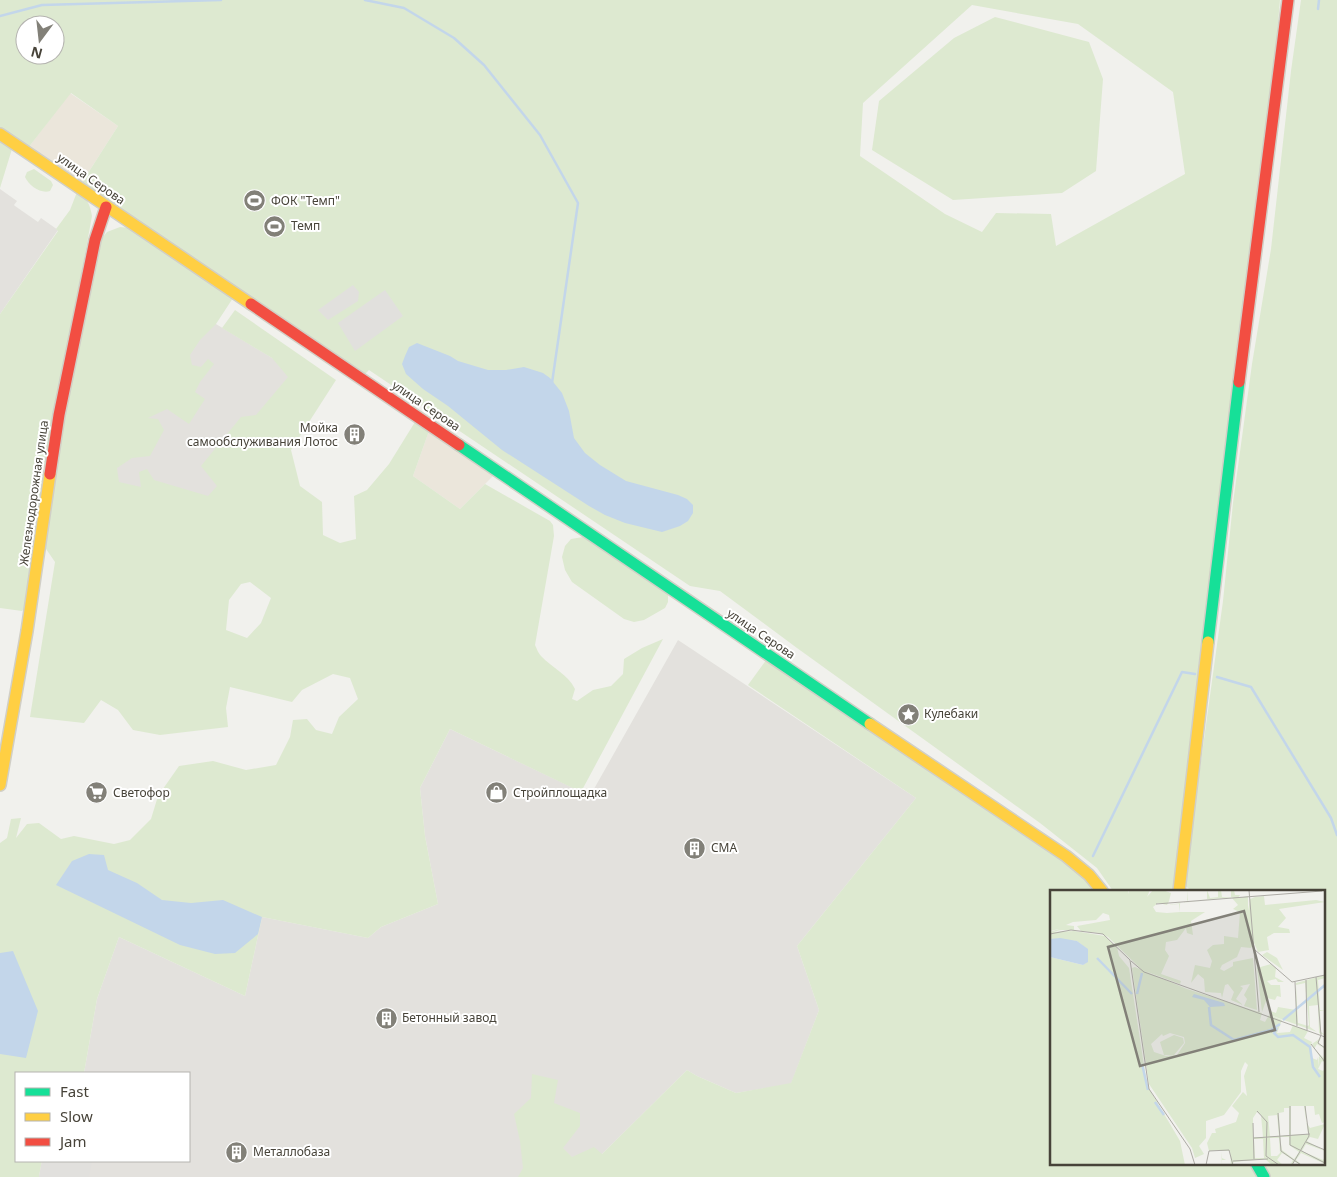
<svg xmlns="http://www.w3.org/2000/svg" width="1337" height="1177" font-family="'Noto Sans',sans-serif">
	<rect width="100%" height="100%" fill="#f1f1ed"/>
	<path fill="#ebe6db" d="M 70,93 L 118,126 L 81,184 L 28,148 Z
		M 429,431 L 494,475 L 460,509 L 413,476 Z"/>
	<path fill="#e3e1dd" d="M 0,189 L 17,201 L 14,205 L 15,206 L 38,222 L 41,218 L 58,230 L 0,314 Z
		M 145,281 L 312,382 L 218,571 L 78,492 Z
		M 678,640 L 916,798 L 797,946 L 819,1010 L 791,1084 L 736,1093 L 697,1076 L 687,1070 L 602,1154 L 572,1177 L 39,1177 L 42,1161 L 189,1161 L 189,1073 L 84,1073 L 97,999 L 119,937 L 245,996 L 262,917 L 368,938 L 381,927 L 438,904 L 425,836 L 420,788 L 450,729 L 590,796 Z"/>
	<path fill="#dde9d0" fill-rule="evenodd" d="M 0,0 L 1280,0 L 1262,205 L 1174,891 L 1113,891 L 1097,868 L 1040,823 L 797,648 L 720,591 L 690,586 L 369,370 L 364,375 L 81,184 L 118,126 L 71,93 L 28,148 L 0,128 ZM 972,5 L 1078,24 L 1173,92 L 1185,174 L 1056,246 L 1051,214 L 996,213 L 982,232 L 945,214 L 860,156 L 863,103 ZM 25,25 L 55,25 L 55,55 L 25,55 Z
		M 1301,0 L 1337,0 L 1337,1177 L 1268,1177 L 1261,1163 L 1323,1163 L 1323,891 L 1192,891 L 1184,885 L 1223,601 L 1233,503 L 1252,364 L 1271,249 L 1291,71 Z
		M 995,17 L 1089,42 L 1103,79 L 1096,171 L 1062,193 L 953,200 L 872,150 L 879,101 L 954,38 Z
		M 0,140 L 12,149 L 0,188 Z
		M 34,169 L 51,181 L 53,185 L 50,191 C 41,194 29,186 25,177 L 27,172 Z
		M 77,192 C 87,198 90,204 92,216 L 56,412 L 24,609 L 22,611 L 0,608 L 0,314 L 58,231 L 56,229 L 70,210 Z
		M 120,227 L 130,228 L 233,298 L 216,324 L 200,340 L 190,355 L 192,365 L 201,367 L 208,359 L 214,364 L 200,382 L 195,392 L 205,399 L 189,424 L 167,409 L 148,418 L 158,419 L 164,430 L 150,456 L 132,458 L 117,468 L 119,482 L 141,487 L 139,472 L 147,469 L 154,480 L 208,496 L 217,486 L 201,466 L 241,417 L 256,415 L 288,377 L 272,358 L 222,328 L 235,310 L 336,380 L 291,450 L 300,486 L 322,502 L 323,535 L 340,543 L 356,539 L 354,496 L 367,490 L 389,464 L 415,422 L 429,431 L 413,476 L 460,509 L 485,484 L 550,521 L 553,525 L 554,536 L 535,645 C 537,649 538,653 541,656 C 552,668 568,674 575,689 L 572,699 L 577,701 L 593,690 L 611,686 L 623,674 L 624,659 L 642,648 L 663,639 L 581,792 L 450,729 L 420,788 L 425,836 L 438,904 L 381,927 L 368,938 L 262,917 L 245,996 L 119,937 L 97,999 L 84,1073 L 16,1073 L 16,1161 L 42,1161 L 39,1176 L 40,1177 L 0,1177 L 0,843 L 7,838 L 11,819 L 21,818 L 16,838 L 27,824 L 39,823 L 61,839 L 74,836 L 114,844 L 130,840 L 151,819 L 158,796 L 179,766 L 213,761 L 246,770 L 276,765 L 290,737 L 293,720 L 307,719 L 316,730 L 332,734 L 339,717 L 358,699 L 350,678 L 333,674 L 302,690 L 292,702 L 230,687 L 226,708 L 228,727 L 160,735 L 133,730 L 118,710 L 101,700 L 84,723 L 30,717 L 55,562 L 44,546 L 63,415 L 98,243 L 107,232 ZM 250,582 L 271,598 L 261,623 L 247,638 L 226,630 L 229,600 L 241,584 Z
		M 583,537 L 668,594 L 668,602 L 665,608 L 644,620 L 634,622 L 624,619 L 572,582 L 565,570 L 562,557 L 565,546 L 571,539 Z
		M 767,659 L 1065,860 L 1097,891 L 1051,891 L 1051,1163 L 1251,1163 L 1259,1177 L 518,1177 L 523,1168 L 520,1141 L 514,1114 L 531,1098 L 532,1074 L 558,1080 L 554,1103 L 580,1113 L 580,1126 L 563,1148 L 572,1157 L 594,1147 L 602,1154 L 687,1070 L 697,1076 L 736,1093 L 791,1083 L 819,1010 L 797,946 L 916,798 L 748,685 Z"/>
	<path fill="#e1e0dd" d="M 353,285 L 359,292 L 358,301 L 328,320 L 318,310 Z
		M 385,290 L 403,316 L 355,351 L 338,323 Z
		M 42,1161 L 92,1161 L 89,1177 L 39,1177 Z"/>
	<path fill="#c3d6ea" d="M 417,343 L 450,356 L 458,361 L 488,370 L 506,370 L 524,367 L 543,373 L 550,378 L 562,393 L 569,411 L 574,438 L 585,453 L 600,465 L 626,481 L 678,495 L 687,499 L 693,505 L 693,513 L 688,521 L 680,526 L 662,532 L 625,523 L 605,515 L 589,506 L 502,450 L 448,406 L 423,389 L 406,374 L 402,364 L 405,356 L 409,347 Z
		M 89,854 L 104,855 L 108,870 L 137,883 L 162,900 L 191,903 L 223,900 L 262,917 L 258,934 L 235,953 L 215,954 L 180,945 L 56,885 L 72,861 Z
		M 13,951 L 38,1011 L 26,1058 L 0,1054 L 0,953 Z"/>
	<g fill="none" stroke-linecap="round" stroke-linejoin="round">
		<path stroke="#c3d6ea" stroke-width="2.5" d="M 365,0 L 404,8 L 454,38 L 484,65 L 540,135 L 578,203 L 552,383
			M 1318,9 L 1319,0
			M 0,16 L 42,5 L 221,0
			M 1217,677 L 1251,687 L 1331,818 L 1337,835
			M 1093,856 L 1182,672 L 1195,674"/>
		<defs>
			<path id="fast" d="M 459,445 L 870,724
				M 1208,642 L 1239,382
				M 1256,1163 L 1264,1177"/>
			<path id="slow" d="M 0,134 L 251,304
				M 870,724 L 1066,856 L 1089,875 L 1102,891
				M 0,785 L 27,631 L 50,474
				M 1179,891 L 1208,642"/>
			<path id="jam" d="M 251,304 L 459,445
				M 1239,382 L 1288,0
				M 50,474 L 59,415 L 95,240 L 106,207"/>
		</defs>
		<use href="#fast" stroke="#d1cfc6" stroke-width="14"/>
		<use href="#slow" stroke="#d1cfc6" stroke-width="14"/>
		<use href="#jam" stroke="#d1cfc6" stroke-width="14"/>
		<use href="#fast" stroke="#16e098" stroke-width="11"/>
		<use href="#slow" stroke="#ffcf43" stroke-width="11"/>
		<use href="#jam" stroke="#f24e42" stroke-width="11"/>
	</g>
	<defs>
		<symbol id="stadium-disc" viewBox="-11 -11 22 22"><circle r="9.5" fill="#828078" stroke="#fff"/><path d="M0-5a6.5 5 0 1 0 0 10a6.5 5 0 1 0 0-10ZM-3.5-1.8h7v3.6h-7Z" fill="#fff"/></symbol>
		<symbol id="building-disc" viewBox="-11 -11 22 22"><circle r="9.5" fill="#828078" stroke="#fff"/><path d="M-4-6H4V6H1V3H-1V6H-4ZM-2.5-4.3h1.7v1.8h-1.7ZM.8-4.3h1.7v1.8H.8ZM-2.5-1h1.7V.8h-1.7ZM.8-1h1.7V.8H.8Z" fill="#fff"/></symbol>
		<symbol id="sight-disc" viewBox="-11 -11 22 22"><circle r="9.5" fill="#828078" stroke="#fff"/><path d="M0-6L1.8-2.2L6-1.7L2.9 1.2L3.7 5.4L0 3.3L-3.7 5.4L-2.9 1.2L-6-1.7L-1.8-2.2Z" fill="#fff"/></symbol>
		<symbol id="supermarket-disc" viewBox="-11 -11 22 22"><circle r="9.5" fill="#828078" stroke="#fff"/><path d="M-6-5.5h2.5l.6 2H6L4.5 2H-2.5L-4.4-4H-6ZM-1.5 3.2a1.3 1.3 0 1 0 .1 0ZM3 3.2a1.3 1.3 0 1 0 .1 0Z" fill="#fff"/></symbol>
		<symbol id="shop-disc" viewBox="-11 -11 22 22"><circle r="9.5" fill="#828078" stroke="#fff"/><path d="M-5-2.5h2.3a2.7 3.5 0 0 1 5.4 0H5L5.5 6h-11ZM-1.5-2.5h3a1.5 2.3 0 0 0-3 0Z" fill="#fff"/></symbol>
	</defs>
	<g fill-rule="evenodd">
		<use href="#stadium-disc" x="242" y="188" width="25" height="25"/>
		<use href="#stadium-disc" x="262" y="214" width="25" height="25"/>
		<use href="#building-disc" x="342" y="422" width="25" height="25"/>
		<use href="#sight-disc" x="896" y="702" width="25" height="25"/>
		<use href="#supermarket-disc" x="84" y="780" width="25" height="25"/>
		<use href="#shop-disc" x="484" y="780" width="25" height="25"/>
		<use href="#building-disc" x="682" y="836" width="25" height="25"/>
		<use href="#building-disc" x="374" y="1006" width="25" height="25"/>
		<use href="#building-disc" x="224" y="1140" width="25" height="25"/>
	</g>
	<g text-anchor="middle" stroke-width="4" stroke-linejoin="round" paint-order="stroke">
		<g font-size="12" fill="#474339" stroke="#fff">
			<text transform="translate(91 179) rotate(35)" y="4">улица Серова</text>
			<text transform="translate(426 406) rotate(34)" y="4">улица Серова</text>
			<text transform="translate(34 493) rotate(-82)" y="4">Железнодорожная улица</text>
			<text transform="translate(761 634) rotate(34)" y="4">улица Серова</text>
		</g>
		<g font-size="12" fill="#474339" stroke="#fff" text-anchor="start">
			<text x="271" y="205">ФОК "Темп"</text>
			<text x="291" y="230">Темп</text>
			<text x="338" y="432" text-anchor="end">Мойка<tspan x="338" dy="14">самообслуживания Лотос</tspan></text>
			<text x="924" y="718">Кулебаки</text>
			<text x="113" y="797">Светофор</text>
			<text x="513" y="797">Стройплощадка</text>
			<text x="711" y="852">CMA</text>
			<text x="402" y="1022">Бетонный завод</text>
			<text x="253" y="1156">Металлобаза</text>
		</g>
	</g>
	<g transform="translate(1050 890)">
		<rect width="275" height="275" fill="#f1f1ed"/>
		<path d="M 0,0 L 78,0 L 78,4 L 79,0 L 100,0 L 97,7 L 103,0 L 113,0 L 121,3 L 119,11 L 117,15 L 108,13 L 103,17 L 106,22 L 117,23 L 130,22 L 129,14 L 118,15 L 138,12 L 137,10 L 137,0 L 138,12 L 182,8 L 185,7 L 149,10 L 157,9 L 157,0 L 160,8 L 168,7 L 168,0 L 171,0 L 172,7 L 181,7 L 181,0 L 184,0 L 185,5 L 190,5 L 188,8 L 198,6 L 198,21 L 200,9 L 205,7 L 214,6 L 215,15 L 266,10 L 275,12 L 229,19 L 236,28 L 228,37 L 239,39 L 240,43 L 224,43 L 217,47 L 219,60 L 208,62 L 204,53 L 201,58 L 191,57 L 187,67 L 172,75 L 170,79 L 174,81 L 183,76 L 183,72 L 203,68 L 207,120 L 194,116 L 197,109 L 194,105 L 200,94 L 190,96 L 193,98 L 186,109 L 193,115 L 181,110 L 184,102 L 178,94 L 175,95 L 172,108 L 171,103 L 155,102 L 154,89 L 148,84 L 141,93 L 145,75 L 160,78 L 162,71 L 157,60 L 163,55 L 174,54 L 174,46 L 188,48 L 190,22 L 183,19 L 188,15 L 182,8 L 130,13 L 130,22 L 155,22 L 141,31 L 143,45 L 137,43 L 136,38 L 127,50 L 116,52 L 115,60 L 119,66 L 111,84 L 131,91 L 130,94 L 92,80 L 58,47 L 50,43 L 31,41 L 27,36 L 60,30 L 59,25 L 53,23 L 46,30 L 23,32 L 16,35 L 24,36 L 24,40 L 11,40 L 3,42 L 24,41 L 55,46 L 67,57 L 69,66 L 79,78 L 97,195 L 130,251 L 135,275 L 0,275 L 0,67 L 33,75 L 37,72 L 38,65 L 37,59 L 27,51 L 0,49 L 0,42 L 9,39 L 0,41 ZM 217,62 L 227,68 L 233,80 L 212,65 ZM 221,74 L 226,78 L 225,87 L 234,92 L 228,92 L 226,89 L 217,91 L 221,95 L 230,95 L 231,107 L 227,106 L 225,110 L 217,108 L 212,122 L 207,78 ZM 85,77 L 137,99 L 212,123 L 210,130 L 215,132 L 219,125 L 232,130 L 227,143 L 240,142 L 243,135 L 258,141 L 254,148 L 262,152 L 261,154 L 262,168 L 267,170 L 268,167 L 268,177 L 269,166 L 274,171 L 264,159 L 262,154 L 272,147 L 268,153 L 275,159 L 267,154 L 264,159 L 275,169 L 275,173 L 272,171 L 268,179 L 273,181 L 275,178 L 275,232 L 272,233 L 269,224 L 265,225 L 264,216 L 256,216 L 256,232 L 260,238 L 275,234 L 268,249 L 260,247 L 257,251 L 275,261 L 256,254 L 252,261 L 273,270 L 275,267 L 275,274 L 251,263 L 246,270 L 252,275 L 245,272 L 240,275 L 243,270 L 232,263 L 227,270 L 233,275 L 222,275 L 215,269 L 184,272 L 181,275 L 180,261 L 171,261 L 172,268 L 176,270 L 172,270 L 172,275 L 171,260 L 159,261 L 157,253 L 162,243 L 166,243 L 165,239 L 186,232 L 189,223 L 182,216 L 193,202 L 197,206 L 194,186 L 198,175 L 195,172 L 191,181 L 191,202 L 174,225 L 156,231 L 156,248 L 149,256 L 154,264 L 145,268 L 142,258 L 99,194 L 82,78 ZM 120,143 L 134,147 L 135,153 L 127,165 L 116,166 L 104,162 L 101,154 L 112,144 L 113,146 ZM 241,216 L 254,216 L 258,244 L 241,245 ZM 234,218 L 239,218 L 239,245 L 230,246 L 229,223 L 234,222 ZM 207,222 L 211,225 L 213,247 L 203,247 L 203,228 ZM 227,225 L 229,246 L 220,246 L 218,226 ZM 230,247 L 239,247 L 239,255 L 249,262 L 244,269 L 232,260 ZM 220,248 L 229,248 L 230,263 L 227,266 L 221,266 ZM 204,249 L 213,249 L 214,268 L 205,268 ZM 275,85 L 275,88 L 268,90 L 270,120 L 275,120 L 270,121 L 271,142 L 275,145 L 269,143 L 268,115 L 259,116 L 260,137 L 267,142 L 220,125 L 220,121 L 226,123 L 228,117 L 246,120 L 246,93 ZM 255,93 L 259,135 L 258,136 L 248,133 L 246,95 ZM 124,145 L 133,148 L 134,153 L 124,165 L 114,165 L 110,152 Z" fill="#dde9d0" fill-rule="evenodd"/>
		<path d="M 10,48 L 27,51 L 38,59 L 38,72 L 33,75 L 0,67 L 0,49 ZM 144,104 L 174,113 L 175,116 L 160,117 L 154,110 L 142,107 Z" fill="#c3d6ea"/>
		<path fill="none" stroke="#c3d6ea" stroke-width="2.5" d="M 47,68 L 82,104M 87,104 L 92,83M 159,117 L 161,135 L 184,150 L 221,140 L 230,134M 233,130 L 275,95M 227,138 L 224,143 L 228,147 L 243,145 L 260,157 L 263,177 L 270,187M 92,174 L 98,200M 105,212 L 114,225"/>
		<path fill="none" stroke="#adaba5" stroke-width="1" d="M 199,0 L 209,122M 106,14 L 272,1M 0,44 L 21,40 L 53,44 L 80,70 L 99,199 L 140,259 L 145,275M 205,60 L 242,92 L 275,85M 81,71 L 94,82 L 275,147M 266,87 L 271,145 L 268,153 L 275,158M 256,90 L 257,140M 245,92 L 247,136M 261,154 L 275,172M 240,216 L 240,255 L 275,273M 207,221 L 217,232 L 216,266 L 229,275M 228,223 L 231,261 L 251,275M 203,233 L 204,269M 204,248 L 260,244M 256,252 L 275,260M 183,271 L 218,269M 156,275 L 159,261 L 179,260 L 183,275M 242,275 L 259,246 L 255,216"/>
		<path fill="#828078" fill-opacity="0.15" stroke="#828078" stroke-width="2.5" d="M 194,21 L 225,140 L 90,176 L 58,57 Z"/>
		<rect width="275" height="275" fill="none" stroke="#474339" stroke-width="2.5"/>
	</g>
	<rect x="15" y="1072" width="175" height="90" fill="#ffffff" stroke="#b5b4b0"/>
	<rect x="25" y="1088" width="25" height="8" fill="#16e098" stroke="#b5b4b0"/>
	<text x="60" y="1097" font-size="15" fill="#474339">Fast</text>
	<rect x="25" y="1113" width="25" height="8" fill="#ffcf43" stroke="#b5b4b0"/>
	<text x="60" y="1122" font-size="15" fill="#474339">Slow</text>
	<rect x="25" y="1138" width="25" height="8" fill="#f24e42" stroke="#b5b4b0"/>
	<text x="60" y="1147" font-size="15" fill="#474339">Jam</text>
	<g transform="translate(40 40) rotate(195)"><circle r="24" fill="#ffffff" stroke="#b5b4b0"/>
	<path d="M0-4L9 19L0 12L-9 19Z" fill="#828078"/>
	<text y="-8" font-size="14" font-weight="bold" text-anchor="middle" fill="#474339">N</text>
	</g>
</svg>
